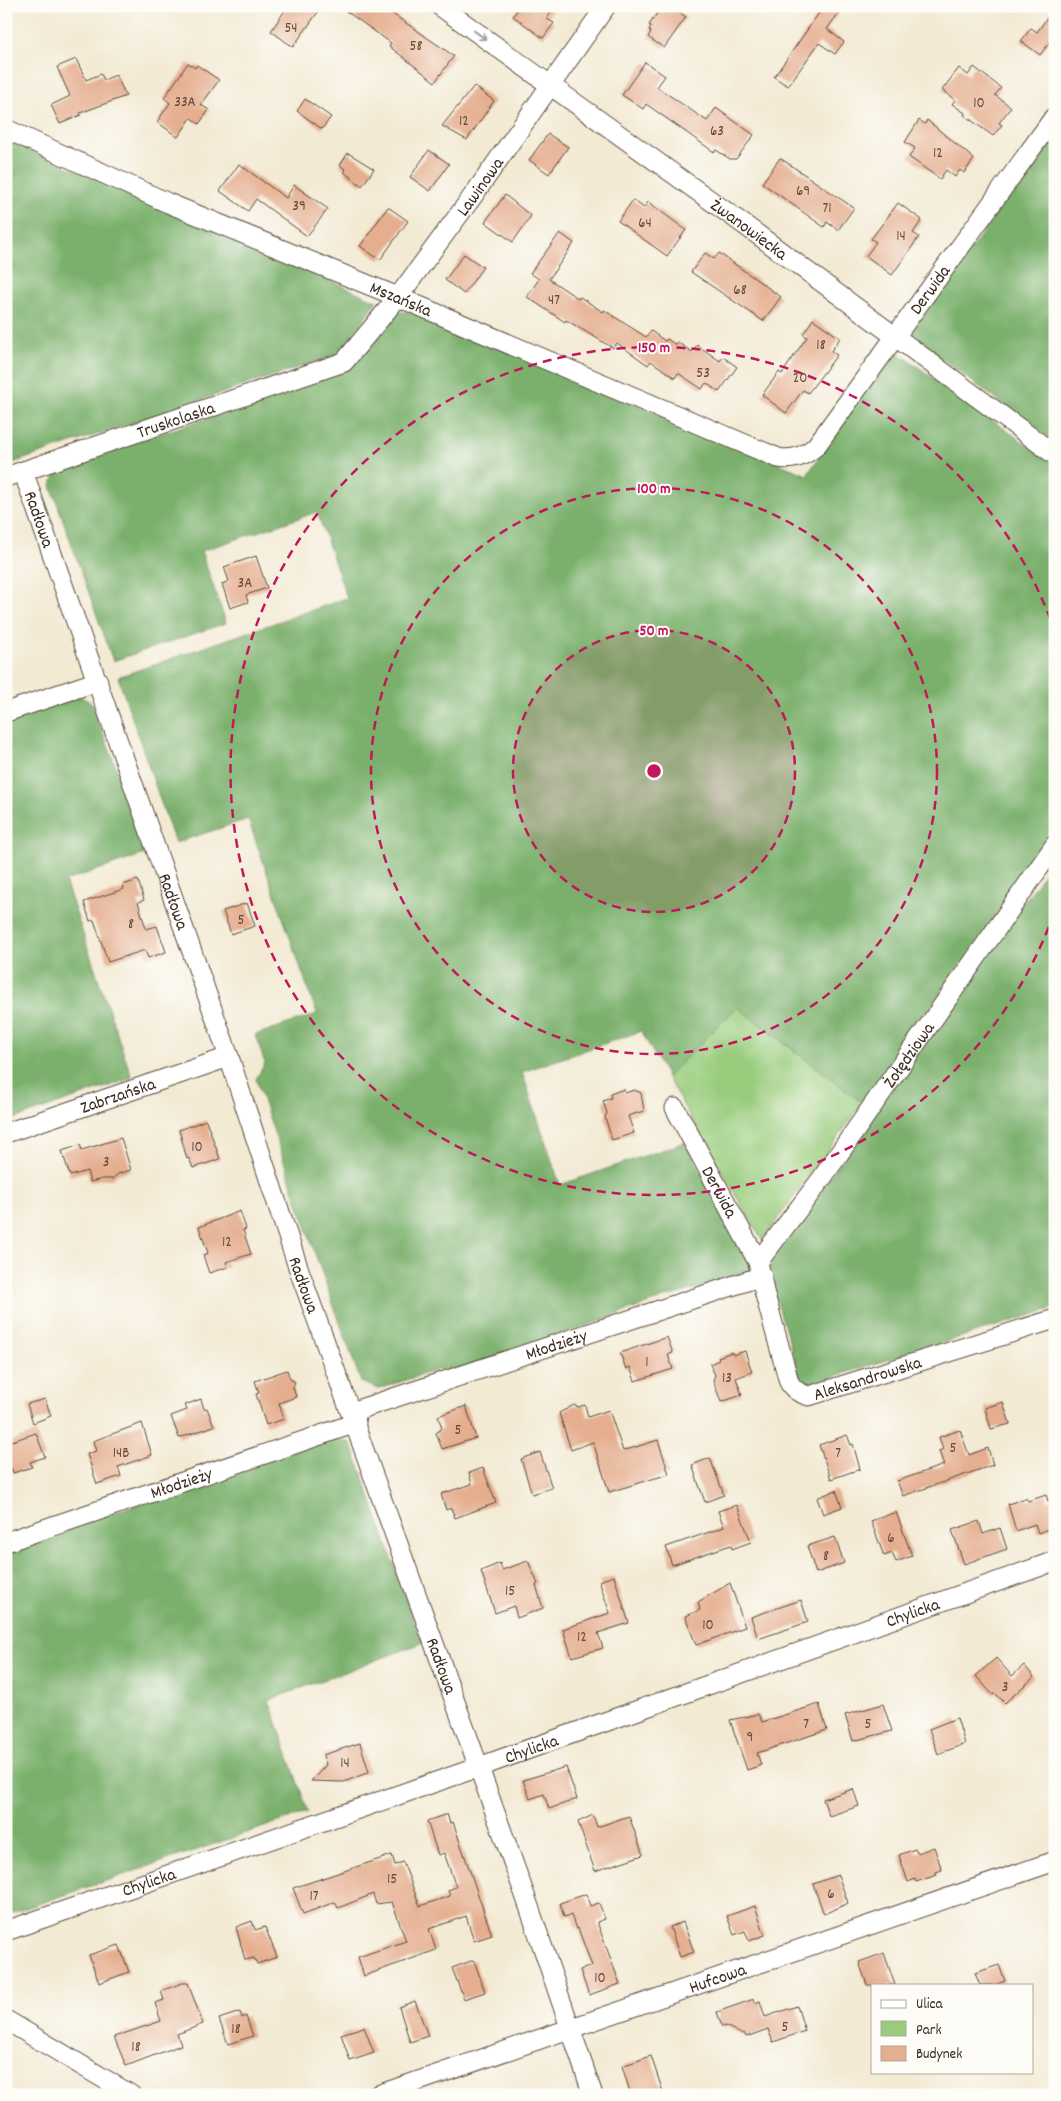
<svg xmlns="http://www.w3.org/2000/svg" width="1061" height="2101" font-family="Dekko,sans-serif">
	<rect width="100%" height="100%" fill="#fdfcf7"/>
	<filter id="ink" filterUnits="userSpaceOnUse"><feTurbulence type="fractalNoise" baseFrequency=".02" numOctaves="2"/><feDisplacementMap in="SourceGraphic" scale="10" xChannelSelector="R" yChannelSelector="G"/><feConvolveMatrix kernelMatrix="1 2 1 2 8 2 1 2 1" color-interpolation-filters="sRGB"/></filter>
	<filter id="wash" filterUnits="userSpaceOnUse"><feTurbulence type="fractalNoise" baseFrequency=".0096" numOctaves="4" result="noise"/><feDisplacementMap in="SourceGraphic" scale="20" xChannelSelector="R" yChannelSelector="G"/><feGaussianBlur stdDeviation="1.12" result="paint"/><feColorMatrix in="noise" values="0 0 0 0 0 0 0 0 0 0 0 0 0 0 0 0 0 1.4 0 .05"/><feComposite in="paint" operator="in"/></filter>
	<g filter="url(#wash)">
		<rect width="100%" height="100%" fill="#f3ead4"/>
		<path fill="#98cc7c" stroke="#6a7b4d" d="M 737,1007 L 863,1103 L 762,1240 L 667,1077 Z"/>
		<path fill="#7ab06c" stroke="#5a6d45" d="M 1055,131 L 1055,443 L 910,335 Z
			M 6,140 L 377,301 L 339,354 L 6,465 Z
			M 399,312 L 413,312 L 807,475 L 893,349 L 1055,465 L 1055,833 L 863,1103 L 737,1007 L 667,1077 L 641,1031 L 522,1072 L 560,1185 L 685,1142 L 756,1272 L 667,1297 L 443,1376 L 440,1369 L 378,1389 L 361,1382 L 316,1256 L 256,1079 L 265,1063 L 255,1035 L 317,1014 L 248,819 L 175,843 L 118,677 L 347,598 L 317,512 L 201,551 L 226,623 L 113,661 L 51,486 L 58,468 L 315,382 L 349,367 L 379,328 Z
			M 74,693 L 92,703 L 148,853 L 65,881 L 132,1078 L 6,1122 L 6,717 Z
			M 1055,858 L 1055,1308 L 803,1386 L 766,1267 Z
			M 334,1437 L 351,1443 L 422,1643 L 269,1700 L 308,1812 L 6,1915 L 6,1549 Z"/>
		<g id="blocks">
			<path fill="#e5ae8f" d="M 288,6 L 309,6 L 318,12 L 293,47 L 271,31 Z
				M 339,6 L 381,6 L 454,56 L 435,82 L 389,46 L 391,43 Z
				M 520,6 L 555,6 L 547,19 L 554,23 L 543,38 L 513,16 Z
				M 662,6 L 670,6 L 686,17 L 664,48 L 648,37 L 651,32 L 649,30 L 651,26 L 649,25 Z
				M 824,6 L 844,6 L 827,29 L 844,42 L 835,54 L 819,43 L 788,86 L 774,77 Z
				M 1055,7 L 1055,35 L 1040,55 L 1021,41 L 1031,28 L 1037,32 Z
				M 76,59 L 86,80 L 101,74 L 104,80 L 116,75 L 126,96 L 80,113 L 81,115 L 60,124 L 51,105 L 70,96 L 57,67 Z
				M 645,62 L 665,76 L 657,87 L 707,121 L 716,108 L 754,135 L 736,159 L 730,159 L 716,150 L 714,152 L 646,104 L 643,109 L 622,95 Z
				M 188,63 L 195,68 L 197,65 L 219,80 L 201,105 L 209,110 L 199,124 L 191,118 L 178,137 L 157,122 L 170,103 L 164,98 Z
				M 974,67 L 1001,88 L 995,95 L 1011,107 L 999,123 L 1002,125 L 993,136 L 964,115 L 965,113 L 952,104 L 955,100 L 942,90 L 959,68 L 968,75 Z
				M 474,86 L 494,101 L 467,140 L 442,126 Z
				M 305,99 L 331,117 L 322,129 L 297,111 Z
				M 919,120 L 925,124 L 927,120 L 974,159 L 964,173 L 960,170 L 955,177 L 946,170 L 940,179 L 909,157 L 915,148 L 905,142 Z
				M 548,134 L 568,147 L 549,174 L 529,160 Z
				M 429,150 L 449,164 L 430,191 L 410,177 Z
				M 348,153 L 374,169 L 362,186 L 344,172 L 346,170 L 340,165 Z
				M 780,158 L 854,208 L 838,230 L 827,222 L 824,227 L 762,183 Z
				M 239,164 L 286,198 L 294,185 L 328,209 L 307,236 L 256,199 L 248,211 L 220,191 Z
				M 505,195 L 531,216 L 513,242 L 485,222 Z
				M 633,200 L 644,208 L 648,202 L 686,230 L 667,256 L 618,221 Z
				M 898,203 L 922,220 L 913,233 L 919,237 L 892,275 L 866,256 L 876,242 L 871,239 Z
				M 388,207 L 408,221 L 380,260 L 360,246 Z
				M 560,233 L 574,243 L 549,279 L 579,299 L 580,297 L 603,312 L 604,310 L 646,337 L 651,331 L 665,341 L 667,339 L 676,345 L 677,342 L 692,352 L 697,345 L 720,361 L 723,357 L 737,367 L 719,392 L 706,383 L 702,389 L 678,373 L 675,378 L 651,361 L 648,365 L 617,343 L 613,348 L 566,320 L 565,322 L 527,297 L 539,279 L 530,273 Z
				M 705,253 L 714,259 L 719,253 L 781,297 L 763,321 L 691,272 Z
				M 464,254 L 483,267 L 464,294 L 445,280 Z
				M 813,319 L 840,338 L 831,351 L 837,355 L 808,393 L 803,390 L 786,413 L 762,395 L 779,372 L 782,374 L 798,350 L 807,337 L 803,334 Z
				M 256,556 L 267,588 L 246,595 L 248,602 L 230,608 L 222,584 L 229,581 L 224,567 Z
				M 138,880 L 144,900 L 138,902 L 146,929 L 157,926 L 166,952 L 148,958 L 145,950 L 108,962 L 94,920 L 90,921 L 84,902 L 124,889 L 123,885 Z
				M 247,903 L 255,926 L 231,934 L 223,911 Z
				M 624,1089 L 625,1093 L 634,1090 L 641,1093 L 644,1111 L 628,1116 L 634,1133 L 612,1140 L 605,1117 L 607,1113 L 603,1101 L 611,1098 L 610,1094 Z
				M 206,1120 L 220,1159 L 193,1168 L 189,1158 L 187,1159 L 179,1130 Z
				M 121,1138 L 131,1170 L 118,1174 L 112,1179 L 103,1179 L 90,1182 L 87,1171 L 70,1176 L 62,1151 L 80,1145 L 82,1150 Z
				M 240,1211 L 246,1229 L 243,1230 L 251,1254 L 226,1262 L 228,1267 L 209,1273 L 203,1255 L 208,1253 L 199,1227 Z
				M 667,1337 L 673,1353 L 668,1355 L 673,1369 L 635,1381 L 630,1367 L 626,1369 L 620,1353 Z
				M 745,1351 L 752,1372 L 736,1378 L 742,1395 L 721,1402 L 713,1380 L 715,1375 L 710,1364 L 719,1360 L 718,1357 L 732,1352 L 733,1355 Z
				M 287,1370 L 290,1379 L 295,1382 L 293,1387 L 296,1397 L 279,1403 L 284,1419 L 266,1425 L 256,1394 L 259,1393 L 255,1381 Z
				M 45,1399 L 51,1416 L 33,1423 L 27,1404 Z
				M 201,1399 L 204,1409 L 207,1408 L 214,1426 L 179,1438 L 171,1416 L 187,1410 L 185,1405 Z
				M 1003,1402 L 1010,1424 L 991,1429 L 985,1408 Z
				M 574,1405 L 578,1407 L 585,1405 L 588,1417 L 609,1410 L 623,1451 L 658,1440 L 669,1474 L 609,1492 L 593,1442 L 571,1450 L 559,1413 Z
				M 466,1406 L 476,1438 L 442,1449 L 436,1433 L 442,1428 L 438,1416 Z
				M 142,1423 L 152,1455 L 118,1467 L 121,1476 L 97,1484 L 87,1454 L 96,1451 L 93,1441 Z
				M 960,1430 L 969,1455 L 988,1448 L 993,1465 L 903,1496 L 897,1481 L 944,1465 L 939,1451 L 943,1449 L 939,1437 Z
				M 36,1433 L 45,1457 L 30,1462 L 32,1467 L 13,1473 L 12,1469 L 6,1471 L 6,1443 Z
				M 847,1435 L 851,1445 L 853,1444 L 860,1469 L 831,1479 L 819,1445 Z
				M 540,1452 L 552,1488 L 532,1494 L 521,1459 Z
				M 710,1458 L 724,1495 L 705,1502 L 692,1465 Z
				M 483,1468 L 496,1503 L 455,1518 L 451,1508 L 446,1510 L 441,1494 L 472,1484 L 469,1473 Z
				M 836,1490 L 842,1507 L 823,1514 L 817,1498 Z
				M 1046,1495 L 1048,1501 L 1055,1498 L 1055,1526 L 1038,1533 L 1035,1524 L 1016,1531 L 1008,1504 L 1026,1498 L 1028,1501 Z
				M 737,1505 L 751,1542 L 732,1549 L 731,1545 L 672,1565 L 666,1547 L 724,1527 L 718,1511 Z
				M 896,1512 L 912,1556 L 896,1562 L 892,1553 L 884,1556 L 871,1521 Z
				M 979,1521 L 983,1534 L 1000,1528 L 1007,1549 L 964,1564 L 952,1530 Z
				M 835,1537 L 844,1563 L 816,1573 L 807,1546 Z
				M 528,1561 L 538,1584 L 536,1585 L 543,1608 L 517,1618 L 514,1606 L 495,1613 L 481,1571 L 500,1563 L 502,1570 Z
				M 614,1576 L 629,1623 L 598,1633 L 603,1648 L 572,1657 L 563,1629 L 610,1613 L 599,1581 Z
				M 730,1583 L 745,1627 L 696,1645 L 685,1616 L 700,1610 L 698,1602 Z
				M 801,1600 L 808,1622 L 758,1639 L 751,1617 Z
				M 996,1658 L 1012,1676 L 1024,1665 L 1034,1677 L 1005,1703 L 995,1693 L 993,1695 L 976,1676 Z
				M 819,1704 L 827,1730 L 757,1753 L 761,1765 L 747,1770 L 730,1720 L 758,1714 L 762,1722 Z
				M 883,1704 L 892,1731 L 853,1741 L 845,1715 Z
				M 957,1718 L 965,1744 L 938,1754 L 929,1729 Z
				M 360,1743 L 369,1772 L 344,1782 L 311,1781 L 326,1765 L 323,1755 Z
				M 566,1767 L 577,1799 L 549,1809 L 544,1794 L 530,1799 L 523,1780 Z
				M 853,1789 L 859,1806 L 829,1816 L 823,1799 Z
				M 447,1814 L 450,1823 L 453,1822 L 492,1935 L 474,1941 L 466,1916 L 429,1929 L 436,1950 L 364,1976 L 358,1957 L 406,1941 L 392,1902 L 376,1904 L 373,1894 L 338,1908 L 335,1902 L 303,1914 L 293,1888 L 392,1855 L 395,1865 L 403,1862 L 420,1906 L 450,1896 L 448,1890 L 456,1887 L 444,1853 L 438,1855 L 427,1821 Z
				M 593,1815 L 597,1827 L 629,1816 L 643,1855 L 595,1871 L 578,1822 Z
				M 934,1847 L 942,1870 L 936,1872 L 937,1875 L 916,1882 L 915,1879 L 908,1882 L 899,1855 L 915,1849 L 917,1853 Z
				M 838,1875 L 848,1903 L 824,1914 L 813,1884 Z
				M 586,1894 L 590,1906 L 599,1903 L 605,1919 L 597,1922 L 620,1984 L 589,1995 L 580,1970 L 592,1966 L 578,1928 L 576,1929 L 571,1915 L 564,1917 L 560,1903 Z
				M 755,1906 L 765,1935 L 749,1941 L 745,1931 L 734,1935 L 727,1916 Z
				M 252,1921 L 255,1930 L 265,1927 L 277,1957 L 257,1964 L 254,1958 L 245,1960 L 236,1927 Z
				M 683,1922 L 694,1952 L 680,1957 L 670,1927 Z
				M 119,1945 L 129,1972 L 99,1983 L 89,1955 Z
				M 884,1953 L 895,1985 L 867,1985 L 859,1962 Z
				M 474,1960 L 485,1992 L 464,1999 L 452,1968 Z
				M 999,1965 L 1005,1981 L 994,1985 L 980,1985 L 975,1973 Z
				M 182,1983 L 188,1983 L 203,2024 L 177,2034 L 181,2045 L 126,2066 L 114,2037 L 161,2021 L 155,2003 L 164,2000 L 161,1991 Z
				M 754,1999 L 755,2003 L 760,2001 L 765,2017 L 797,2006 L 805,2031 L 773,2042 L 768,2029 L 746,2037 L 744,2033 L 741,2034 L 726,2026 L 722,2027 L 717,2012 Z
				M 415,2001 L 428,2036 L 410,2042 L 399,2007 Z
				M 240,2012 L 242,2018 L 246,2016 L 253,2036 L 228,2044 L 219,2019 Z
				M 364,2027 L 374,2053 L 350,2061 L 341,2034 Z
				M 651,2056 L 664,2095 L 631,2095 L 622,2066 Z"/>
		</g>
	</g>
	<g filter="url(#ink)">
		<use href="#blocks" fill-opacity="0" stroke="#574739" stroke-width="1"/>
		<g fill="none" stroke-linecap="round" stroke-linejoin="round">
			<defs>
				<g id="minor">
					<path id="s1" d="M 440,6 L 746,226 L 1055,455"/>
					<path id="s2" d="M 6,129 L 168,203 L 398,297 L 778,458 C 793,461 805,456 816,446 L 1055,116"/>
					<path id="s3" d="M 23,471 L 229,1057 L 299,1270 L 526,1898 L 593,2095"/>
					<path id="s4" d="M 6,477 L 344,362 L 398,297 L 475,193 L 606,6"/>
					<path d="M 6,712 L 98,681"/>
					<path id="s5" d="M 675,1108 L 758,1262 L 764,1291 L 789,1382 C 794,1391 800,1393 809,1396 L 1055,1319"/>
					<path id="s6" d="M 6,1133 L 229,1057"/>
					<path id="s7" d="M 758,1262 L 822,1178 L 1055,845"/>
					<path id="s8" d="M 351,1412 L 762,1276"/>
					<path id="s9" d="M 6,1542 L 356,1423"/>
					<path id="s10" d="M 6,1931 L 479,1767 L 1055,1561"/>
					<path d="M 6,2020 L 131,2095"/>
					<path id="s11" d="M 378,2095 L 1055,1861"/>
				</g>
			</defs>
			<use href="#minor" stroke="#574739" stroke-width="21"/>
			<use href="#minor" stroke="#fff" stroke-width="19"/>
		</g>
		<defs><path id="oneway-shaft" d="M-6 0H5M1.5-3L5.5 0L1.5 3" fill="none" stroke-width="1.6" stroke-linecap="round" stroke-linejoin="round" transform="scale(1.25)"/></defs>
		<use stroke="#a79f9a" href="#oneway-shaft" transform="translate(480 35) rotate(36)"/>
	</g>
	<circle cx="654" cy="771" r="141" fill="#c2185b" fill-opacity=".12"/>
	<g fill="none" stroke="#c2185b" stroke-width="2.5" stroke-dasharray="9 6">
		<circle cx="654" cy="771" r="141"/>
		<circle cx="654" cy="771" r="283"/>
		<path d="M1054 913A424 424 0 1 1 1054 629"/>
	</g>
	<g text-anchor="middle" stroke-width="4" stroke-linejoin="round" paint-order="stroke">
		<g font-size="15" fill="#664b3a">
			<text x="291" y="32">54</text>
			<text x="416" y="50">58</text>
			<text x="185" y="106">33A</text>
			<text x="979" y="107">10</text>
			<text x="464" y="125">12</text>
			<text x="717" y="135">63</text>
			<text x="938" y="157">12</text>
			<text x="803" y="195">69</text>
			<text x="299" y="210">39</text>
			<text x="827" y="212">71</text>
			<text x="645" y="227">64</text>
			<text x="901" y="240">14</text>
			<text x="740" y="294">68</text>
			<text x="554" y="304">47</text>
			<text x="821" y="349">18</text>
			<text x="703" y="377">53</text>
			<text x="800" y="382">20</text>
			<text x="245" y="587">3A</text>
			<text x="241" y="924">5</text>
			<text x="131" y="928">8</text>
			<text x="197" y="1151">10</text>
			<text x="106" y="1166">3</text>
			<text x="227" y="1246">12</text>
			<text x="647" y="1366">1</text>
			<text x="727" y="1382">13</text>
			<text x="458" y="1434">5</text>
			<text x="953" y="1452">5</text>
			<text x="121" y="1457">14B</text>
			<text x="838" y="1457">7</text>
			<text x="891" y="1542">6</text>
			<text x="826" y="1560">8</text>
			<text x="510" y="1595">15</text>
			<text x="708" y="1629">10</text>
			<text x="582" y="1641">12</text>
			<text x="1005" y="1691">3</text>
			<text x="806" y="1728">7</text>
			<text x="868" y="1728">5</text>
			<text x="750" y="1741">9</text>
			<text x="345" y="1767">14</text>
			<text x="392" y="1883">15</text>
			<text x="831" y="1898">6</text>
			<text x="314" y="1900">17</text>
			<text x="600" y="1982">10</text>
			<text x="785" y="2031">5</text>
			<text x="236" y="2033">18</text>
			<text x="136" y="2051">18</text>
		</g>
		<g font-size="18" fill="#3b2a1e" stroke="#fdfcf7">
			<text dy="6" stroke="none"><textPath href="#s4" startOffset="579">Lawinowa</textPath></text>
			<text dy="6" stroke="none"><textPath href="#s1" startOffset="381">Żwanowiecka</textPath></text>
			<text dy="6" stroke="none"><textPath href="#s2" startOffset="1074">Derwida</textPath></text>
			<text dy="6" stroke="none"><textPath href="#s2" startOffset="430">Mszańska</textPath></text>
			<text dy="6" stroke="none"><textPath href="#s4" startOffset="179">Truskolaska</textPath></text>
			<text dy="6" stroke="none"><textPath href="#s3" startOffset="51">Radłowa</textPath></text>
			<text dy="6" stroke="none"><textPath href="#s3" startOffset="456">Radłowa</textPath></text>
			<text dy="6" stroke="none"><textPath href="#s7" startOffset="256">Żołędziowa</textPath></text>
			<text dy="6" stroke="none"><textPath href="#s6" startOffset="118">Zabrzańska</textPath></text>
			<text dy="6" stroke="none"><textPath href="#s5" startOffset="95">Derwida</textPath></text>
			<text dy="6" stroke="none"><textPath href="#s3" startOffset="861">Radłowa</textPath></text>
			<text dy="6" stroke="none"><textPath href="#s8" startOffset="216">Młodzieży</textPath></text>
			<text dy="6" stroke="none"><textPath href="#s5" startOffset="385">Aleksandrowska</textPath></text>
			<text dy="6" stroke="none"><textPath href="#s9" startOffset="185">Młodzieży</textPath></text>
			<text dy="6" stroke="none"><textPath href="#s10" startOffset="961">Chylicka</textPath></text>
			<text dy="6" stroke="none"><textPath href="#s3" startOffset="1266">Radłowa</textPath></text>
			<text dy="6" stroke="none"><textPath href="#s10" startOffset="556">Chylicka</textPath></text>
			<text dy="6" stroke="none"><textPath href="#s10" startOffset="151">Chylicka</textPath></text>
			<text dy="6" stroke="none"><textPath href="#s11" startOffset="359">Hufcowa</textPath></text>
		</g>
	</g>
	<circle cx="654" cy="771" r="8" fill="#c2185b" stroke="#fdfcf7" stroke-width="2.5"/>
	<g font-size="15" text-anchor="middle" font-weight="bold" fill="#c2185b" stroke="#fdfcf7" stroke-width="4" stroke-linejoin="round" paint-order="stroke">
		<text x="654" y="352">150 m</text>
		<text x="654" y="493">100 m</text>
		<text x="654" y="635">50 m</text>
	</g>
	<rect width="1061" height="2101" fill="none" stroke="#fdfcf7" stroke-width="25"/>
	<rect x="871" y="1984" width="162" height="90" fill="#fdfcf7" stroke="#afa8a0"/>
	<rect x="881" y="2000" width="25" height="8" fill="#ffffff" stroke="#afa8a0"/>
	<text x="916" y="2008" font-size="15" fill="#3b2a1e">Ulica</text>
	<rect x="881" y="2021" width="25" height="15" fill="#98cc7c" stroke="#afa8a0"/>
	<text x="916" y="2034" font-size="15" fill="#3b2a1e">Park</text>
	<rect x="881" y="2046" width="25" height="15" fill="#e5ae8f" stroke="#afa8a0"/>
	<text x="916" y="2058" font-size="15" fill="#3b2a1e">Budynek</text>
</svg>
